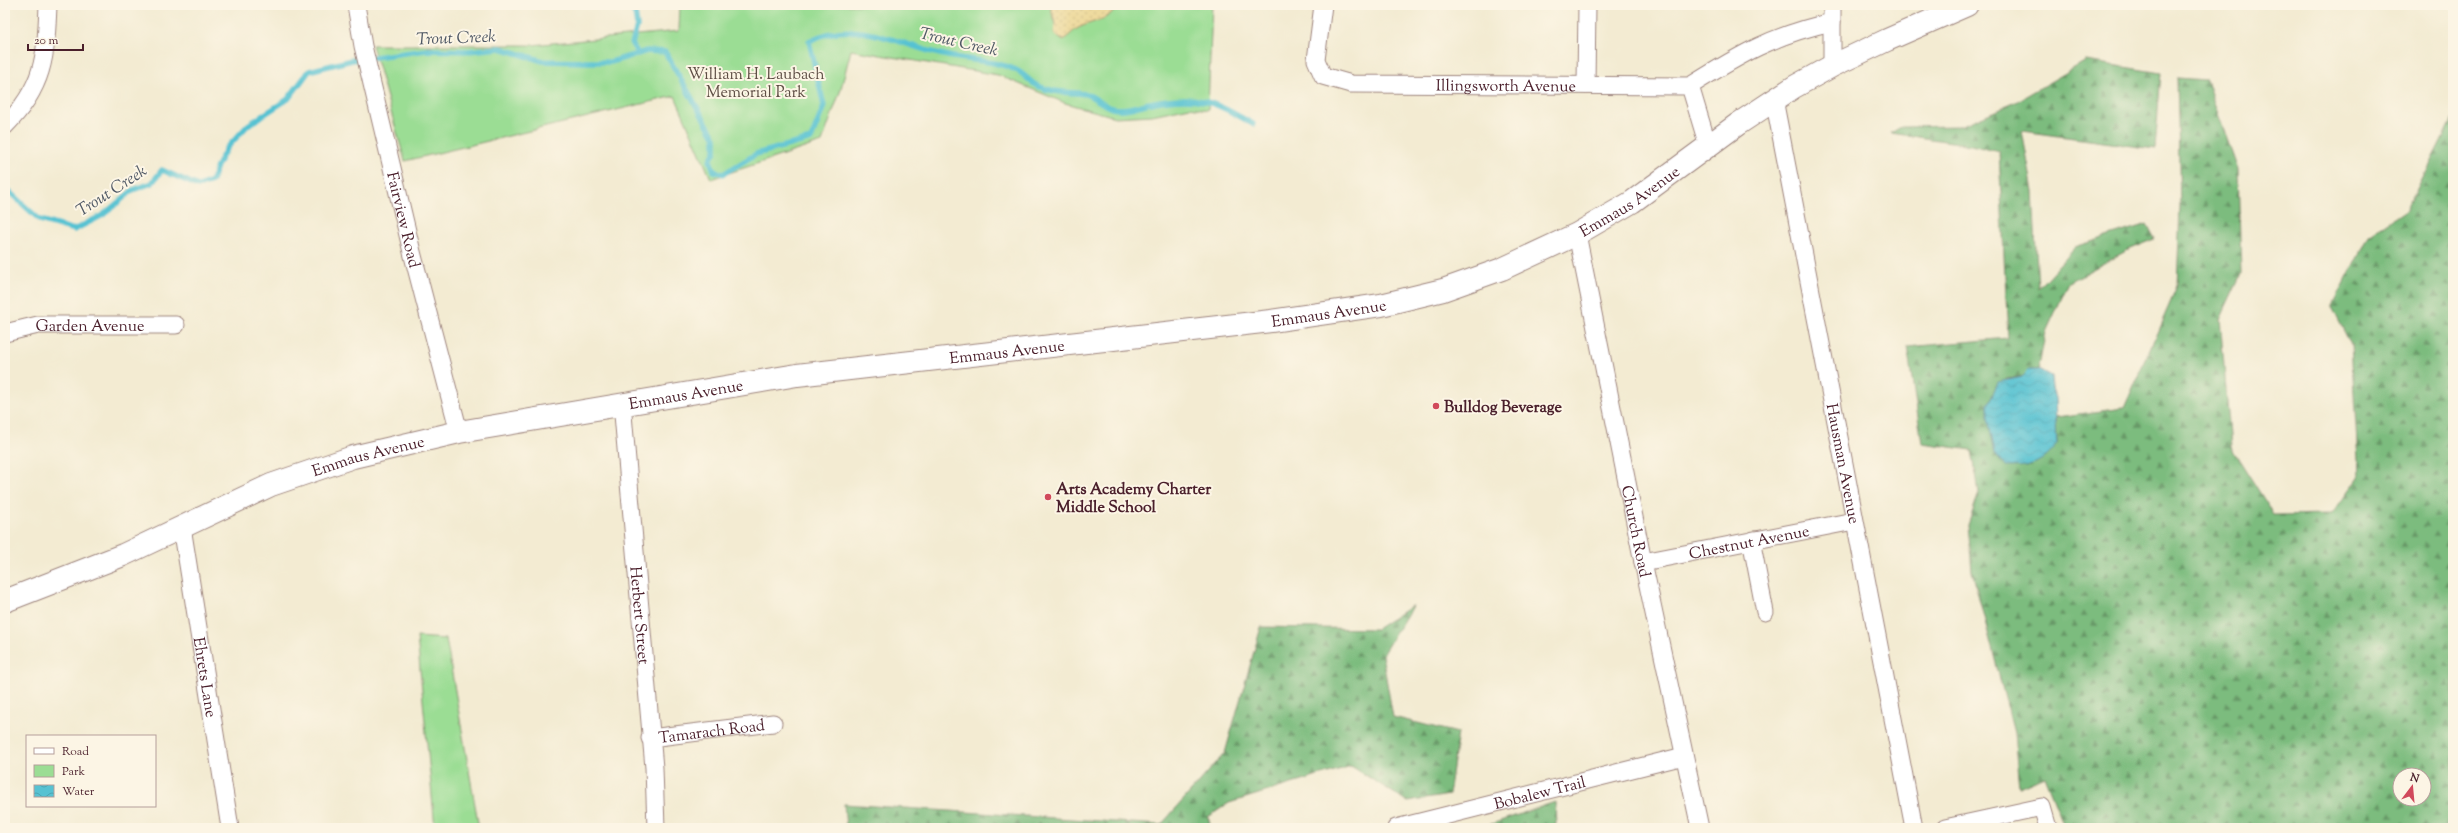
<svg xmlns="http://www.w3.org/2000/svg" width="2458" height="833" font-family="'Sorts Mill Goudy',serif">
	<defs>
		<pattern id="forest-firs" width="22" height="20" patternUnits="userSpaceOnUse"><rect width="22" height="20" fill="#7cbc7e"/><path d="M5 1l3.5 6h-7zM16 11l3.5 6h-7z" fill="#689867"/></pattern>
		<pattern id="sand-dots" width="8" height="8" patternUnits="userSpaceOnUse"><rect width="8" height="8" fill="#eeda9e"/><path d="M2 2h.1M6 6h.1" fill="none" stroke="#cebb88" stroke-width="1.8" stroke-linecap="round"/></pattern>
		<pattern id="water-waves" width="16" height="10" patternUnits="userSpaceOnUse"><rect width="16" height="10" fill="#57c2d2"/><path d="M0 5q4-4 8 0t8 0" fill="none" stroke="#4da6b4"/></pattern>
	</defs>
	<rect width="100%" height="100%" fill="#fcf5e5"/>
	<filter id="ink" filterUnits="userSpaceOnUse"><feTurbulence type="fractalNoise" baseFrequency=".025" numOctaves="2"/><feDisplacementMap in="SourceGraphic" scale="8" xChannelSelector="R" yChannelSelector="G"/><feConvolveMatrix kernelMatrix="1 2 1 2 8 2 1 2 1" color-interpolation-filters="sRGB"/></filter>
	<filter id="wash" filterUnits="userSpaceOnUse"><feTurbulence type="fractalNoise" baseFrequency=".012" numOctaves="4" result="noise"/><feDisplacementMap in="SourceGraphic" scale="16" xChannelSelector="R" yChannelSelector="G"/><feGaussianBlur stdDeviation="0.9" result="paint"/><feColorMatrix in="noise" values="0 0 0 0 0 0 0 0 0 0 0 0 0 0 0 0 0 1.4 0 .05"/><feComposite in="paint" operator="in"/></filter>
	<g filter="url(#wash)">
		<rect width="100%" height="100%" fill="#f3ebd2"/>
		<path fill="#9bdd94" stroke="#727e60" d="M 680,5 L 1212,5 L 1208,110 L 1190,107 L 1152,115 L 1115,117 L 1065,103 L 998,75 L 851,50 L 840,92 L 822,142 L 711,179 L 675,96 L 405,161 L 372,45 L 532,45 L 679,31 Z
			M 417,637 L 446,639 L 479,828 L 435,828 Z"/>
		<path fill="url(#forest-firs)" stroke="#636e54" fill-rule="evenodd" d="M 2086,61 L 2161,73 L 2155,149 L 2022,131 L 2033,191 L 2038,288 L 2075,247 L 2147,224 L 2155,239 L 2126,251 L 2069,282 L 2046,332 L 2038,370 L 2029,370 L 2022,377 L 2006,379 L 2057,445 L 2056,417 L 2124,408 L 2177,287 L 2180,207 L 2177,78 L 2206,80 L 2238,170 L 2241,274 L 2220,319 L 2231,447 L 2274,515 L 2332,514 L 2359,477 L 2351,345 L 2332,307 L 2368,236 L 2407,209 L 2453,117 L 2453,828 L 2065,828 L 2044,776 L 2019,787 L 2014,733 L 1972,571 L 1968,525 L 1979,493 L 1972,450 L 1922,443 L 1907,347 L 2008,338 L 1999,152 L 1971,145 L 1891,133 L 1901,127 L 1960,126 L 2014,103 ZM 2400,775 L 2424,775 L 2424,799 L 2400,799 Z
			M 1413,605 L 1382,655 L 1393,717 L 1458,733 L 1449,795 L 1408,802 L 1351,766 L 1229,803 L 1208,817 L 1211,828 L 846,828 L 844,804 L 1161,825 L 1225,753 L 1261,627 L 1376,629 Z
			M 1555,802 L 1556,828 L 1480,828 Z"/>
		<path fill="url(#sand-dots)" stroke="#9c7c64" d="M 1050,5 L 1118,5 C 1108,23 1090,20 1075,30 C 1070,34 1067,38 1062,40 L 1054,34 L 1055,24 Z"/>
		<path fill="url(#water-waves)" stroke="#50707e" d="M 2029,370 L 2038,370 L 2051,377 L 2052,389 L 2055,398 L 2057,444 C 2041,465 2030,467 2005,467 L 1995,453 L 1988,419 L 1988,404 L 1998,382 L 2022,377 Z"/>
		<g fill="none" stroke-linecap="round" stroke-linejoin="round">
			<path stroke="#57c2d2" stroke-width="5.5" d="M 627,5 L 635,13 L 637,26 L 632,44 L 638,54
				M 5,188 L 40,220 L 74,230 L 103,215 L 133,190 L 152,183 L 162,170 L 198,186 L 212,181 L 217,166 L 226,149 L 248,125 L 288,99 L 309,71 L 352,60 L 427,50 L 468,51 L 500,48 L 543,61 L 586,62 L 611,62 L 647,51 L 665,52 L 715,138 L 715,152 L 710,160 L 714,171 L 723,174 L 756,154 L 811,139 L 824,106 L 809,41 C 859,16 899,46 948,56 C 971,61 994,60 1016,70 C 1024,73 1030,83 1038,86 C 1053,93 1069,92 1085,94 C 1094,96 1102,105 1112,108 C 1125,111 1137,106 1150,103 C 1197,93 1213,101 1253,124"/>
		</g>
	</g>
	<g filter="url(#ink)">
		<g fill="none" stroke-linecap="round" stroke-linejoin="round">
			<defs>
				<g id="minor">
					<path id="s1" d="M 356,5 L 363,46 L 412,252 L 459,432"/>
					<path id="s2" d="M 1323,5 L 1316,60 L 1323,76 L 1351,84 L 1690,86 L 1708,146"/>
					<path d="M 1832,66 L 1832,5"/>
					<path d="M 1586,85 L 1587,5"/>
					<path d="M 1690,86 C 1741,54 1773,35 1832,22"/>
					<path id="s3" d="M 1774,99 L 1914,828"/>
					<path d="M 5,126 C 44,87 46,57 48,5"/>
					<path id="s4" d="M 1577,234 L 1643,562 L 1700,828"/>
					<path id="s5" d="M 5,333 L 38,325 L 176,325"/>
					<path id="s6" d="M 622,403 L 654,768 L 656,828"/>
					<path id="s7" d="M 182,527 L 230,828"/>
					<path d="M 1754,540 L 1753,550 L 1765,612"/>
					<path id="s8" d="M 1643,562 L 1854,521"/>
					<path id="s9" d="M 650,738 L 773,723"/>
					<path id="s10" d="M 1396,828 L 1684,756"/>
					<path d="M 1945,828 L 2042,807 L 2048,828"/>
				</g>
				<g id="secondary">
					<path id="s11" d="M 5,601 L 123,555 L 271,485 L 353,457 L 459,432 L 797,375 L 1271,321 L 1381,305 L 1443,290 L 1502,269 L 1577,234 L 1632,202 L 1738,124 L 1794,87 L 1832,66 L 1887,40 L 1967,5"/>
				</g>
			</defs>
			<use href="#minor" stroke="#9e857e" stroke-width="19"/>
			<use href="#secondary" stroke="#9e857e" stroke-width="24"/>
			<use href="#minor" stroke="#fff" stroke-width="17"/>
			<use href="#secondary" stroke="#fff" stroke-width="22"/>
		</g>
	</g>
	<g fill="#d1495b" stroke="#fcf5e5" stroke-width="1.5">
		<circle cx="1436" cy="406" r="4"/>
		<circle cx="1048" cy="497" r="4"/>
	</g>
	<g text-anchor="middle" stroke-width="4" stroke-linejoin="round" paint-order="stroke">
		<g font-size="16" fill="#5e4e45" stroke="#fcf5e5">
			<text x="756" y="79">William H. Laubach<tspan x="756" dy="18">Memorial Park</tspan></text>
		</g>
		<g font-size="16" fill="#4a1f2b" stroke="#fcf5e5">
			<text dy="6" stroke="none"><textPath href="#s2" startOffset="257">Illingsworth Avenue</textPath></text>
			<text dy="6" stroke="none"><textPath href="#s11" startOffset="1688">Emmaus Avenue</textPath></text>
			<text dy="6" stroke="none"><textPath href="#s1" startOffset="220">Fairview Road</textPath></text>
			<text dy="6" stroke="none"><textPath href="#s11" startOffset="1364">Emmaus Avenue</textPath></text>
			<text dy="6" stroke="none"><textPath href="#s5" startOffset="86">Garden Avenue</textPath></text>
			<text dy="6" stroke="none"><textPath href="#s11" startOffset="1040">Emmaus Avenue</textPath></text>
			<text dy="6" stroke="none"><textPath href="#s11" startOffset="716">Emmaus Avenue</textPath></text>
			<text dy="6" stroke="none"><textPath href="#s11" startOffset="392">Emmaus Avenue</textPath></text>
			<text dy="6" stroke="none"><textPath href="#s3" startOffset="371">Hausman Avenue</textPath></text>
			<text dy="6" stroke="none"><textPath href="#s4" startOffset="303">Church Road</textPath></text>
			<text dy="6" stroke="none"><textPath href="#s8" startOffset="108">Chestnut Avenue</textPath></text>
			<text dy="6" stroke="none"><textPath href="#s6" startOffset="213">Herbert Street</textPath></text>
			<text dy="6" stroke="none"><textPath href="#s7" startOffset="152">Ehrets Lane</textPath></text>
			<text dy="6" stroke="none"><textPath href="#s9" startOffset="62">Tamarach Road</textPath></text>
			<text dy="6" stroke="none"><textPath href="#s10" startOffset="148">Bobalew Trail</textPath></text>
		</g>
		<g font-size="16" font-weight="bold" fill="#4a1f2b" stroke="#fcf5e5" text-anchor="start">
			<text x="1444" y="412">Bulldog Beverage</text>
			<text x="1056" y="494">Arts Academy Charter<tspan x="1056" dy="18">Middle School</tspan></text>
		</g>
		<g font-size="17" font-style="italic" fill="#4f5865" stroke="#fcf5e5">
			<text transform="translate(456 37) rotate(-2)" y="6">Trout Creek</text>
			<text transform="translate(959 41) rotate(13)" y="6">Trout Creek</text>
			<text transform="translate(111 190) rotate(-33)" y="6">Trout Creek</text>
		</g>
	</g>
	<rect width="2458" height="833" fill="none" stroke="#fcf5e5" stroke-width="20"/>
	<rect x="26" y="735" width="130" height="72" fill="#fcf5e5" stroke="#b59f9b"/>
	<rect x="34" y="748" width="20" height="6" fill="#ffffff" stroke="#b59f9b"/>
	<text x="62" y="755" font-size="12" fill="#4a1f2b">Road</text>
	<rect x="34" y="765" width="20" height="12" fill="#9bdd94" stroke="#b59f9b"/>
	<text x="62" y="775" font-size="12" fill="#4a1f2b">Park</text>
	<rect x="34" y="785" width="20" height="12" fill="url(#water-waves)" stroke="#b59f9b"/>
	<text x="62" y="795" font-size="12" fill="#4a1f2b">Water</text>
	<g transform="translate(2412 787) rotate(16)"><circle r="19" fill="#fcf5e5" stroke="#b59f9b"/>
	<path d="M0-3L7 15L0 10L-7 15Z" fill="#d1495b"/>
	<text y="-6" font-size="11" font-weight="bold" text-anchor="middle" fill="#4a1f2b">N</text>
	</g>
	<path d="M28 44v6h55v-6" fill="none" stroke="#4a1f2b" stroke-width="2"/>
	<text x="34" y="44" font-size="12" fill="#4a1f2b" stroke="#fcf5e5" stroke-width="3" paint-order="stroke">20 m</text>
</svg>
